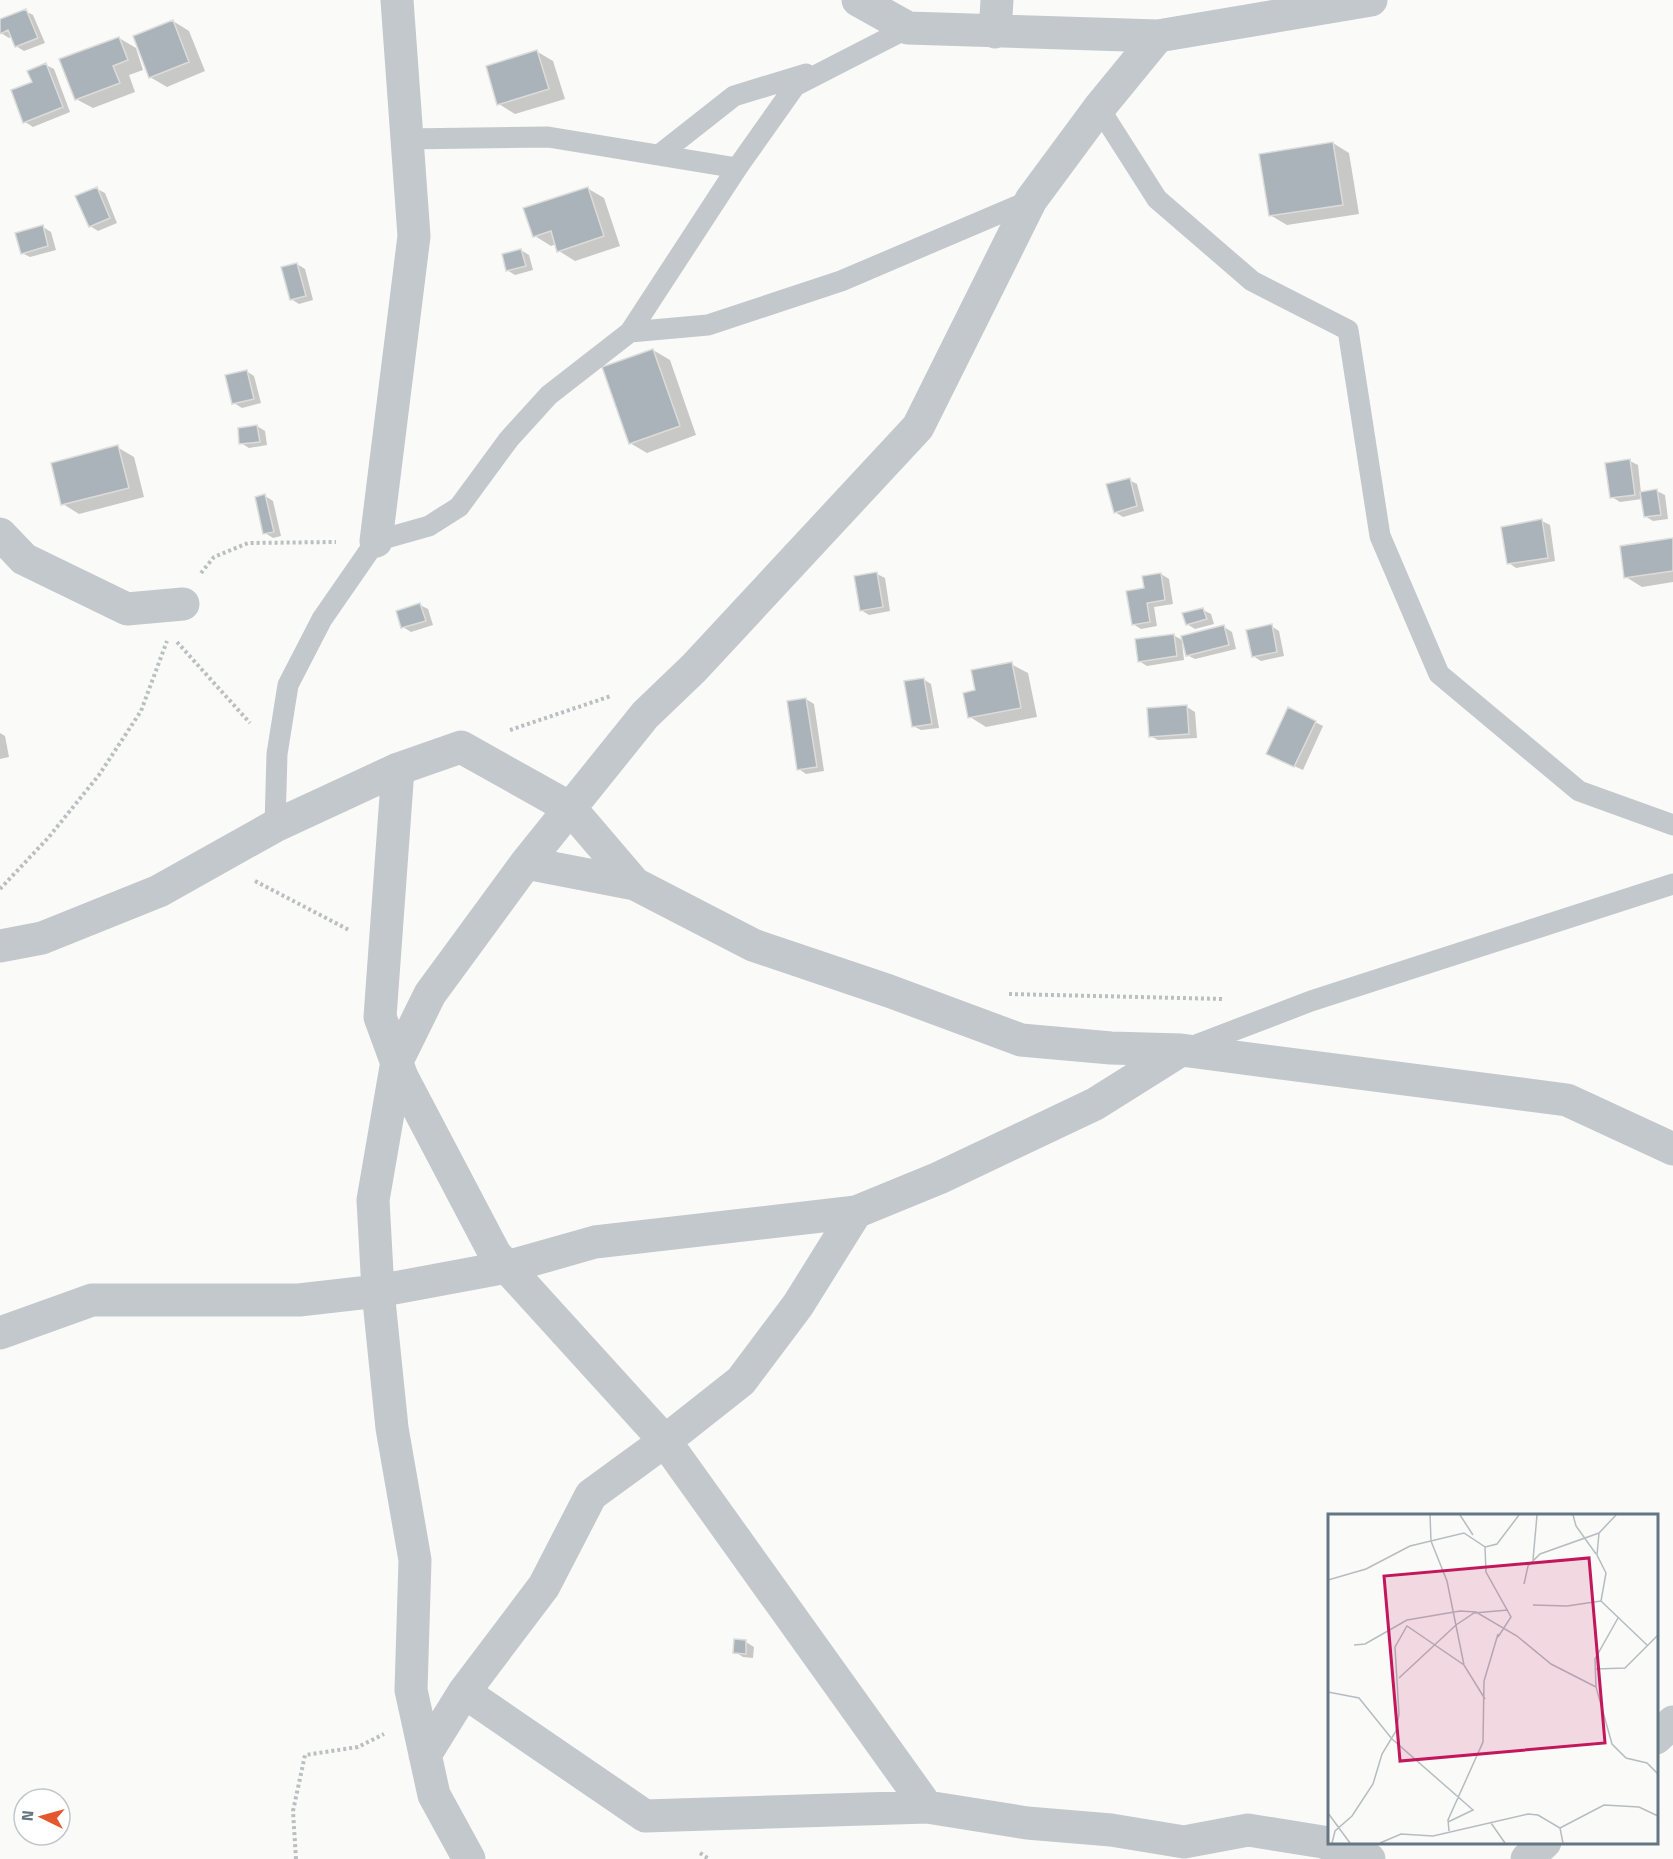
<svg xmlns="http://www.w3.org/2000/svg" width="1673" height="1859" font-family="'Titillium Web',sans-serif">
	<rect width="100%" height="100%" fill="#fafaf8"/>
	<path fill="#0003" d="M 25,11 L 33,15 L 45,43 L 24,51 L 16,46 L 12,36 L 9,38 L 1,33 L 0,21 Z
		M 173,21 L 189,31 L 205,71 L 167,87 L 150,77 Z
		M 119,38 L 136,48 L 143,70 L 129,75 L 135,92 L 93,108 L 76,99 Z
		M 536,51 L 553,61 L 565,99 L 515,114 L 499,104 Z
		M 46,65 L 54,69 L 70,112 L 33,127 L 25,122 L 13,91 L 34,83 Z
		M 1333,143 L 1349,153 L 1359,214 L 1287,225 L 1270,215 Z
		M 587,188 L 604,198 L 620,246 L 575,261 L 559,251 L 556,244 L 551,246 L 535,236 L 525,209 Z
		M 97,189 L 105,193 L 117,223 L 98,231 L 90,226 Z
		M 43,227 L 51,232 L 56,250 L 30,257 L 22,253 Z
		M 521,250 L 529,255 L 533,270 L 515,275 L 507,270 Z
		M 297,264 L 305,269 L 313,300 L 299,304 L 291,299 Z
		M 653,350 L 670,360 L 696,435 L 647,453 L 630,443 Z
		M 246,371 L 254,376 L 261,403 L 242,408 L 234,403 Z
		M 257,426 L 265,431 L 267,445 L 249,448 L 241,443 Z
		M 117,447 L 134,457 L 144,497 L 79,514 L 63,504 Z
		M 1630,461 L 1638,465 L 1641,493 L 1657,491 L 1665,495 L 1668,519 L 1653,521 L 1645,516 L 1642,499 L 1620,502 L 1612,497 Z
		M 1129,480 L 1137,484 L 1144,511 L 1123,517 L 1115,512 Z
		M 265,496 L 273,501 L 281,536 L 273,538 L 265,533 Z
		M 1542,521 L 1550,525 L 1555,561 L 1516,568 L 1509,563 Z
		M 1673,540 L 1673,582 L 1642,587 L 1626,577 Z
		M 877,574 L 885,578 L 890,611 L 869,615 L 861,610 Z
		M 1161,574 L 1169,579 L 1173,604 L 1154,607 L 1157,626 L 1141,629 L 1133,624 L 1146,590 Z
		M 420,605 L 428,609 L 433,625 L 411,632 L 403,627 Z
		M 1203,610 L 1211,614 L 1214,624 L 1195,629 L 1187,624 Z
		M 1271,626 L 1279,631 L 1284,656 L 1261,661 L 1253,656 Z
		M 1224,627 L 1232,632 L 1236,649 L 1195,659 L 1187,655 Z
		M 1173,635 L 1184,641 L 1182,642 L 1184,660 L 1147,666 L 1139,661 Z
		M 1011,664 L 1028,673 L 1037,717 L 986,727 L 970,717 Z
		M 923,679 L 931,684 L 939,728 L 921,730 L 913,726 Z
		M 806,699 L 814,704 L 824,771 L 806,774 L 799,769 Z
		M 1187,707 L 1195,712 L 1197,738 L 1158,740 L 1150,736 Z
		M 1315,722 L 1323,726 L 1303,770 L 1276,758 Z
		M 0,733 L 5,736 L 9,757 L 0,759 Z
		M 746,1642 L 754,1647 L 753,1658 L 743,1657 L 735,1652 Z"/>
	<path fill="#aab3b9" stroke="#dcdcda" stroke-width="1.5" d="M 26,9 L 38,38 L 15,47 L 8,30 L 0,34 L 0,19 Z
		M 173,20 L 189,62 L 149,78 L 133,36 Z
		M 119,37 L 128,60 L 113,66 L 120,83 L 75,100 L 59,59 Z
		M 537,50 L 549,89 L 497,105 L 486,66 Z
		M 46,63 L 63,107 L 23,123 L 11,90 L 32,82 L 27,71 Z
		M 1333,142 L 1343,205 L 1269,216 L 1259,154 Z
		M 97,187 L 110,218 L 89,227 L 75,196 Z
		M 588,187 L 604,236 L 557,252 L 551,231 L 533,237 L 523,208 Z
		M 43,225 L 48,246 L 21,254 L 15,233 Z
		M 521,249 L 526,266 L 506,271 L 502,254 Z
		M 297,263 L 306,296 L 290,300 L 281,267 Z
		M 653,349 L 680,426 L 629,444 L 602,367 Z
		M 247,370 L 254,399 L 232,404 L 225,375 Z
		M 257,425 L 260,442 L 239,444 L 238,428 Z
		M 118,445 L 129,488 L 61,505 L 51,463 Z
		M 1630,459 L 1635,495 L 1610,498 L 1605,463 Z
		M 1130,478 L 1137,506 L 1114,513 L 1106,484 Z
		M 1657,489 L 1661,515 L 1644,517 L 1640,492 Z
		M 265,494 L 274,532 L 263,534 L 255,497 Z
		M 1542,519 L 1548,558 L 1507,564 L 1501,527 Z
		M 1673,538 L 1673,571 L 1624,578 L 1620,546 Z
		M 877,572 L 883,607 L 860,611 L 854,576 Z
		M 1161,573 L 1165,600 L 1147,603 L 1150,622 L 1132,625 L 1126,591 L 1144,588 L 1142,576 Z
		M 420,603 L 426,621 L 401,628 L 396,611 Z
		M 1203,608 L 1207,619 L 1186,625 L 1182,613 Z
		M 1272,624 L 1277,652 L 1252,657 L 1246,630 Z
		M 1224,625 L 1229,645 L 1186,656 L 1181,636 Z
		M 1174,634 L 1177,656 L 1138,662 L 1135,639 Z
		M 1012,662 L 1021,708 L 968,718 L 963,693 L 975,690 L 971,670 Z
		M 924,678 L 932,724 L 912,727 L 904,681 Z
		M 806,698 L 817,767 L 797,770 L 787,701 Z
		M 1187,705 L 1189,734 L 1149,737 L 1147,708 Z
		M 1288,707 L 1316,721 L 1294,767 L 1266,754 Z
		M 734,1639 L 746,1640 L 746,1654 L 733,1653 Z"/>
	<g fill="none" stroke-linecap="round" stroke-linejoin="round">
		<path stroke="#bbbfc2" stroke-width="4" stroke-dasharray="3 3" stroke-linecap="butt" d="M 201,573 L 214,557 L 248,543 L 336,542
			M 177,642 L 250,723
			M 510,730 L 611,696
			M 255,881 L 349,930
			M 0,889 L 48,838 L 99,775 L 141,711 L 167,641
			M 1009,994 L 1224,999
			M 700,1853 L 709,1859
			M 296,1859 L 293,1811 L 305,1755 L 358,1747 L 384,1734"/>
		<path stroke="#c3c8cc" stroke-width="21" d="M 1099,108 L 1157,199 L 1252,281 L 1348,330 L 1380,536 L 1439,674 L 1579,791 L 1673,825
			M 406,139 L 548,137 L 737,168
			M 659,155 L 734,96 L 806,74
			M 630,332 L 708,325 L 841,281 L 1031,200
			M 275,826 L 277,754 L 288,685 L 322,619 L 376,541 L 429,526 L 459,507 L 509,439 L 549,395 L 630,332 L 737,168 L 795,86 L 908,28
			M 1188,1048 L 1311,1001 L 1673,884"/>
		<path stroke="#c3c8cc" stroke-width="33" d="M 858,0 L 908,28 L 1158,36 L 1371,0
			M 995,32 L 997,0
			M 0,534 L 24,559 L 127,609 L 183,604
			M 376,541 L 414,236 L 397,0
			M 398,769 L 380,1017 L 402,1077 L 495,1254 L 665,1441 L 927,1807
			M 526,863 L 635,884 L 753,945 L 889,991 L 1021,1040 L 1111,1048 L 1181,1050 L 1567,1100 L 1673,1149
			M 0,946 L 42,938 L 159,891 L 275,826 L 398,769 L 461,747 L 570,808 L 635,884
			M 1181,1050 L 1095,1104 L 939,1178 L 856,1212 L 798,1305 L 741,1381 L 665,1441 L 591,1495 L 544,1586 L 464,1692 L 645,1816 L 927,1807 L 1027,1823 L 1111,1830 L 1184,1842 L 1248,1830 L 1323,1842 L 1369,1859
			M 0,1333 L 92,1300 L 299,1300 L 378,1291 L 507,1267 L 595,1242 L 856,1212
			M 1656,1738 L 1673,1722
			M 425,1755 L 464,1692
			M 469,1859 L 434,1795 L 411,1690 L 415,1560 L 392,1428 L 378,1291 L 373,1200 L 397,1061 L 430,994 L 526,863 L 645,715 L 694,668 L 918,427 L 1031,200 L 1099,108 L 1158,36
			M 1527,1859 L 1545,1842"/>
	</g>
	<g transform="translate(1328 1514)">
		<rect width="330" height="330" fill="#fafaf8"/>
		<path fill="none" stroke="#b5bdc2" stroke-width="1.5" d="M 102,1 L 103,27 L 119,67 L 136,151M 132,1 L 145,21M 245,1 L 248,12 L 268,40M 271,19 L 269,41 L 278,59 L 273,87 L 319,131M 157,33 L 169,30 L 191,1M 205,46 L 209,1M 0,66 L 38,55 L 82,32 L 136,19 L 157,33 L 158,58 L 183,103 L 170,123M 196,70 L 200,52 L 212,40 L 271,19 L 288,1M 205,91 L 239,92 L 273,87M 290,104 L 267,145 L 268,173 L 284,230 L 298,244 L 319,249 L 330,260M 26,131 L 37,130 L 79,106 L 132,97 L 148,98 L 189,122 L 223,150 L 268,173M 267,155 L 297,154 L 330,121M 71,164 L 128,111 L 146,99 L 180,96M 0,178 L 31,184 L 64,225 L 145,296 L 120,308M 0,299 L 22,329M 163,309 L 177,329M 232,314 L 276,291 L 311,293 L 330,302M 121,317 L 120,306 L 155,228 L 156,167 L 170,120M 4,329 L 7,317 L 24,302 L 45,270 L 54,240 L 68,217 L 71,200 L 67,133 L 79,112 L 136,151 L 157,185M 52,329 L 73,320 L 105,322 L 200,300 L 210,301 L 232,314 L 235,329"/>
		<path fill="#c2185b" fill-opacity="0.15" stroke="#c2185b" stroke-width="3" d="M 261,44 L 277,229 L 72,247 L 56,62 Z"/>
		<rect width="330" height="330" fill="none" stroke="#657683" stroke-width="3"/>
	</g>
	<g transform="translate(42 1817) rotate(275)"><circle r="28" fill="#ffffff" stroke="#c1c8cd" stroke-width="1.5"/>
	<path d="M0-4.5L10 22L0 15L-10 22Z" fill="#e4572e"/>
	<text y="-9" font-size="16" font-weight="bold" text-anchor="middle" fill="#657683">N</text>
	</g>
</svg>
